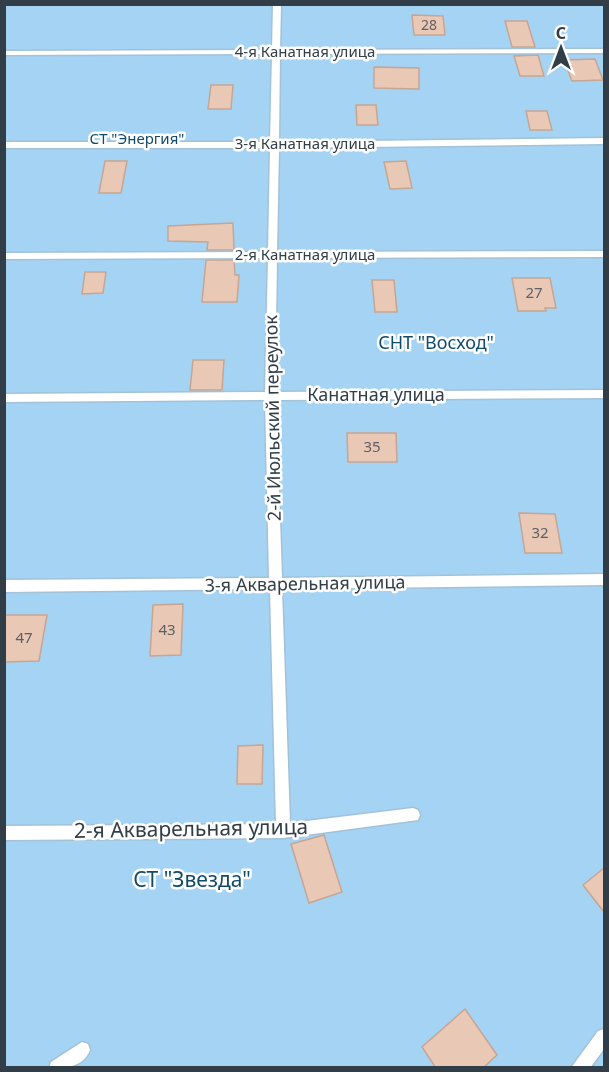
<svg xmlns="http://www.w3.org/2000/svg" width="609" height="1072" font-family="'Noto Sans',sans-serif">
	<rect width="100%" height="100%" fill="#f1f7fc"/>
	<path fill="#a5d3f3" d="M 5,5 L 604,5 L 604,1067 L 5,1068 Z"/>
	<path fill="#eac8b6" stroke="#c6a593" stroke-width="1.5" d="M 412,15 L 443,16 L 445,35 L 414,35 Z
		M 505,21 L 527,21 L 535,47 L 512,47 Z
		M 538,55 L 544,76 L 520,76 L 514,56 Z
		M 595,59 L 603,80 L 572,81 L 564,60 Z
		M 374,67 L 419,68 L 419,89 L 374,88 Z
		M 211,85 L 233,85 L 231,109 L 208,109 Z
		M 356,105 L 376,105 L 378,125 L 357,125 Z
		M 526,111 L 547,111 L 552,130 L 530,130 Z
		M 105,161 L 127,161 L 121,193 L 99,193 Z
		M 406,161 L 412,188 L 390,189 L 384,162 Z
		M 233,223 L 234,250 L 207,250 L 208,242 L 168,241 L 168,226 Z
		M 206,260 L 234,260 L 235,275 L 239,275 L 237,302 L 202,302 Z
		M 85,272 L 106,272 L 103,293 L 82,294 Z
		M 512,278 L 550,278 L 556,308 L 545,308 L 546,311 L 518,311 Z
		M 372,280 L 394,280 L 397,312 L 375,312 Z
		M 193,360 L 224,360 L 222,390 L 190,390 Z
		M 347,433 L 396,433 L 397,462 L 348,462 Z
		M 519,513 L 555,514 L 562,553 L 525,553 Z
		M 183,604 L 181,655 L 150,656 L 153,605 Z
		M 4,615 L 47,615 L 39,661 L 4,662 Z
		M 263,745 L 262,784 L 237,784 L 238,746 Z
		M 324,835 L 342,892 L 309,903 L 291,844 Z
		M 604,868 L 604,912 L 583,885 Z
		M 465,1009 L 497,1055 L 483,1068 L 436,1068 L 422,1047 Z"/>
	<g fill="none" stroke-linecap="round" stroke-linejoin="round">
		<defs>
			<path id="lane" d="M 273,4 L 281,4 L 280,50 L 604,49 L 604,53 L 280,54 L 279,142 L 604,138 L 604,144 L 279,148 L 277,252 L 604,251 L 604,257 L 277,258 L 275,392 L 604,390 L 604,398 L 276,400 L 282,578 L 604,574 L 604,585 L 282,589 L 290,823 L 413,808 L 418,810 L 420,815 L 418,820 L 283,838 L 4,840 L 4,826 L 276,824 L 270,589 L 4,592 L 4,580 L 269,578 L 265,400 L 4,402 L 4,394 L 265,392 L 268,258 L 4,259 L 4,253 L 268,252 L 270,148 L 4,148 L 4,142 L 270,142 L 272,54 L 4,55 L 4,51 L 272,50 Z
				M 604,1029 L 604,1049 L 590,1068 L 571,1068 L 598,1031 Z
				M 82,1042 L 88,1044 L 90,1050 C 83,1068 65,1068 49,1068 L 51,1062 Z"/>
		</defs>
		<use href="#lane" stroke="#a2c2d8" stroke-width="3"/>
		<use href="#lane" fill="#fff" fill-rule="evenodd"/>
	</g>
	<g text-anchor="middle" stroke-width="5" stroke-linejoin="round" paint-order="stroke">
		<g font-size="14" fill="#5f6063">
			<text x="429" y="30">28</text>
		</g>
		<g font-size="15" fill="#313e47" stroke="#fff">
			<text x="305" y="57">4-я Канатная улица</text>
			<text x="305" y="149">3-я Канатная улица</text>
			<text x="305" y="260">2-я Канатная улица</text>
		</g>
		<g font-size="15" fill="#114b6b" stroke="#fff">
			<text x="137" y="144">СТ "Энергия"</text>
		</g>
		<g font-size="15" fill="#5f6063">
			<text x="534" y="298">27</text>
			<text x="372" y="452">35</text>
			<text x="540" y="538">32</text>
			<text x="167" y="635">43</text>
			<text x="24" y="643">47</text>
		</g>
		<g font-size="18" fill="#114b6b" stroke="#fff">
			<text x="436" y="349">СНТ "Восход"</text>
		</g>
		<g font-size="18" fill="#313e47" stroke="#fff">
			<text x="376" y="401">Канатная улица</text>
			<text transform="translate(273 418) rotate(-91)" y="6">2-й Июльский переулок</text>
			<text transform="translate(305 584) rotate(-1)" y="6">3-я Акварельная улица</text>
		</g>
		<g font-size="21" fill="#313e47" stroke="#fff">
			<text transform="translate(191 829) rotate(-1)" y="7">2-я Акварельная улица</text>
		</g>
		<g font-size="21" fill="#114b6b" stroke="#fff">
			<text x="192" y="887">СТ "Звезда"</text>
		</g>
	</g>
	<rect width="609" height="1072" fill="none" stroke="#313e47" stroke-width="12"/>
	<g transform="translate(561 48)" stroke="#ffffff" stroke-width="4.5" paint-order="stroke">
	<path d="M0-4.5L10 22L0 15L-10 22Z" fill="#313e47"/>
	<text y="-9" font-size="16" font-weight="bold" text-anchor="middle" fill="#313e47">С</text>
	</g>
</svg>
